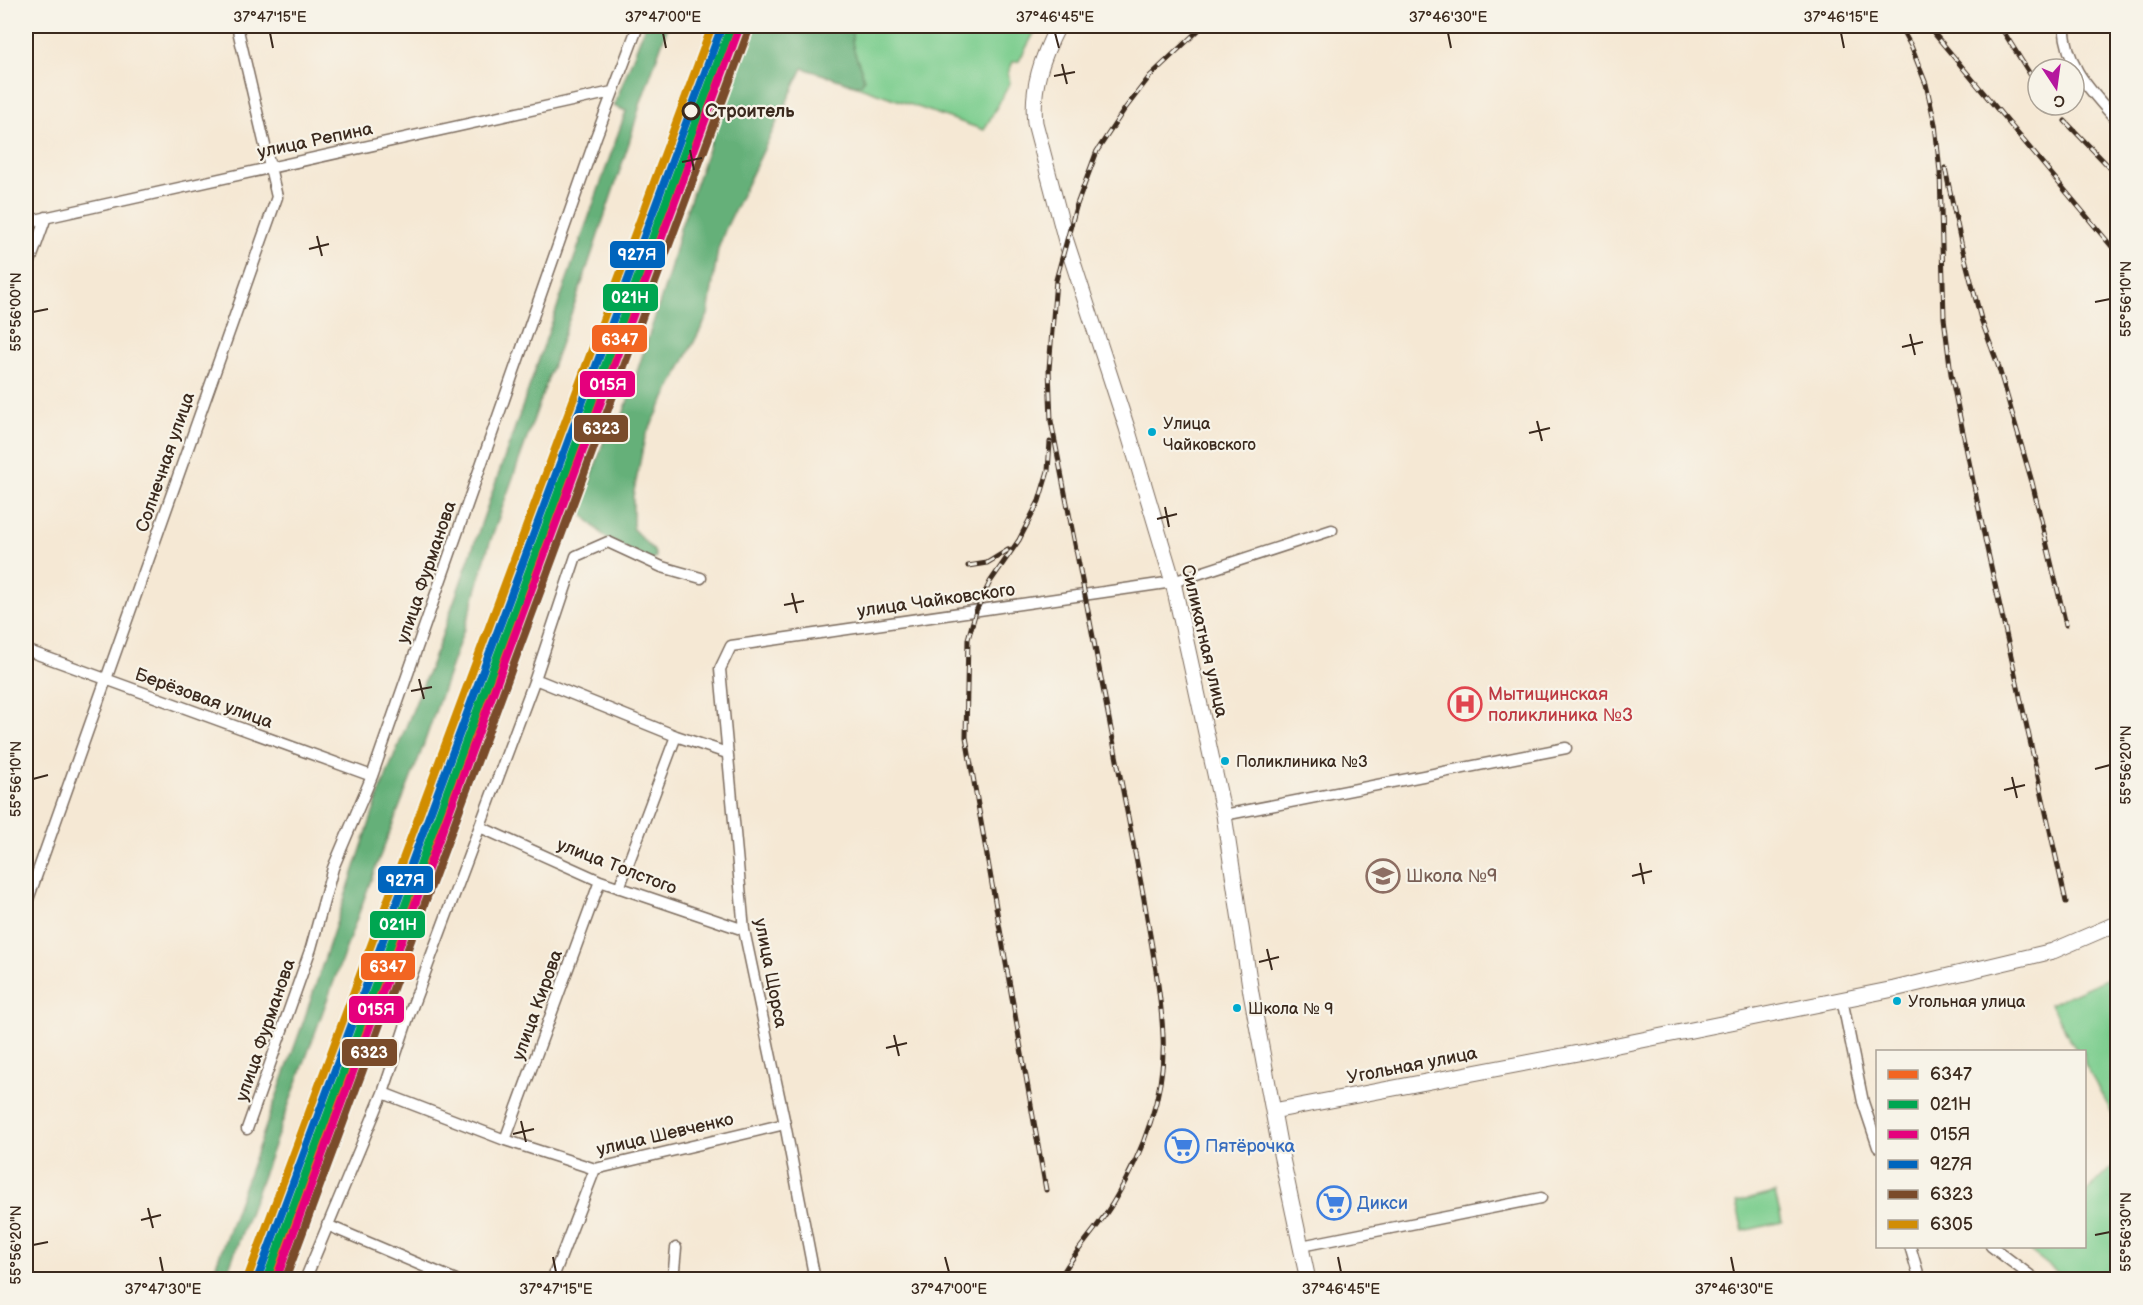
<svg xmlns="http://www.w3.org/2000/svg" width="2143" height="1305" font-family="'Balsamiq Sans',sans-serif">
	<rect width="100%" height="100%" fill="#f7f3e8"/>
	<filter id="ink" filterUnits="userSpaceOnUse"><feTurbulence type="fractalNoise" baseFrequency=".0167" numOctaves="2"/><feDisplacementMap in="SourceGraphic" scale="12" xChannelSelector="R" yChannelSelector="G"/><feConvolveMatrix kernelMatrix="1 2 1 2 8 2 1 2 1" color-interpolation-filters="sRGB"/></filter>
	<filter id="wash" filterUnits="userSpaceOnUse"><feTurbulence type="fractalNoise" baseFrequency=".008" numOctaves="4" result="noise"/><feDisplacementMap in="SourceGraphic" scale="24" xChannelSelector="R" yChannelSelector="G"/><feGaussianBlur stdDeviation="1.35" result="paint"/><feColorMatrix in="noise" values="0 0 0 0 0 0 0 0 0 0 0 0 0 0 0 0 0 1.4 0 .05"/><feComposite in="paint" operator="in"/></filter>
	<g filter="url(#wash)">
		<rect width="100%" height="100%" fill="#f5e8d4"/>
		<path fill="#7ccd8e" stroke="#5c7c56" stroke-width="1.5" d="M 786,26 L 1038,26 L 1019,61 L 1013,62 L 1008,73 L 1010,83 L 984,130 L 776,58 Z
			M 2117,974 L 2117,1122 L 2085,1064 L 2084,1052 L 2077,1051 L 2050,1004 Z
			M 2117,1162 L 2117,1279 L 2066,1279 L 2025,1247 L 2084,1246 L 2085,1193 Z
			M 1775,1193 L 1782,1222 L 1743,1231 L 1736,1202 Z"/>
		<path fill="#65b079" stroke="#506d4c" stroke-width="1.5" d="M 645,26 L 668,26 L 641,102 L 629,143 L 582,283 L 488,548 L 471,609 L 420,755 L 375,869 L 225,1279 L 211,1279 L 304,1020 L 381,789 L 438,647 L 626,111 L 614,106 Z
			M 756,26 L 854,26 C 847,45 860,61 864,79 L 861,84 L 855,85 L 803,68 L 725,230 L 718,249 L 708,315 L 645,437 L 633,496 L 633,529 L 654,551 L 656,557 L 652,561 L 608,540 L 580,512 L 609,425 L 622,418 L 669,274 L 680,229 L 732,81 Z"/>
	</g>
	<g filter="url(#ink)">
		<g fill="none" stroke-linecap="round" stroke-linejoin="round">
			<defs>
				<path id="street" d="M 2064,26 C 2068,71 2090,89 2118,122
					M 26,222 L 612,92
					M 26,273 L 46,217
					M 26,650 L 372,776
					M 535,679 L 676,736 L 727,753
					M 1224,815 L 1566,748
					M 480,827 L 600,881 L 744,930
					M 619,888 L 676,736
					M 26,905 L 277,197 L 237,26
					M 1842,999 L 1863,1102 L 1878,1147
					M 383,1093 L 505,1140 L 595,1169 L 785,1124
					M 247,1129 L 311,948 L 333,868 L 372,776 L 596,137 L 638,26
					M 505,1140 L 600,881
					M 327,1225 L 456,1280
					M 1301,1246 L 1541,1198
					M 1910,1246 L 1920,1280
					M 1991,1246 L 2036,1280
					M 305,1280 L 383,1093 L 408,1018 L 535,679 L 576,556 L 608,542 L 662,567 L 701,578
					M 552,1280 L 595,1169
					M 673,1280 L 676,1248
					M 815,1280 L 785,1124 L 744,930 L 720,669 L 731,646 L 1173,582 L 1332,530"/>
				<path id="secondary" d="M 1058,26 C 1042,57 1031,88 1035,123 L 1066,241 L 1127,428 L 1173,582 L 1224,815 L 1251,993 L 1281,1154 L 1308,1280
					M 1273,1111 L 1578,1053 L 1894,989 L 2053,951 L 2118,923"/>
			</defs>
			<use href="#street" stroke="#7c6c5e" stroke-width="13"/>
			<use href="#secondary" stroke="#7c6c5e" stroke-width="17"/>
			<use href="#street" stroke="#fff" stroke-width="10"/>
			<use href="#secondary" stroke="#fff" stroke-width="15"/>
			<defs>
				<path id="rail" d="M 1900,26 L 1911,46 L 1926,84 L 1935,124 L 1940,172 L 1944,318 L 1951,374 L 1986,544 L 2066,902
					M 1928,26 L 2118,254
					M 2000,26 L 2038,87
					M 2065,121 L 2118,176
					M 1945,168 L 1962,247 L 1981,319 L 1998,365 L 2032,482 L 2066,625
					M 968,566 L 987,563 L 1008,550
					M 1046,1190 L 966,737 L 968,639 L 976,611 L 990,582 L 1019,540 L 1039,501 L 1048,471 L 1050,442
					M 1059,1280 C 1074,1251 1098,1229 1114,1201 C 1143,1153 1166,1093 1163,1036 C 1161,990 1151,944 1144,899 L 1051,421 L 1049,369 L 1056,280 L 1076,207 L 1097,151 L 1124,110 L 1150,76 L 1203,26"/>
			</defs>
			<use href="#rail" stroke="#3b2a1e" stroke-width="5"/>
			<use href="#rail" stroke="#f7f3e8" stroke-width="3" stroke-dasharray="9" stroke-linecap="butt"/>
			<defs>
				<path id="rail-1" d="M 272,1280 L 632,306 L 738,26"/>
				<path id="rail-2" d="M 266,1280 L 731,26"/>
				<path id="rail-3" d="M 276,1280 L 739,29"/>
				<path id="rail-4" d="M 258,1277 L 722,26"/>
				<path id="rail-5" d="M 285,1280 L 748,32"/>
				<path id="rail-6" d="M 249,1274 L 712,26"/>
			</defs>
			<use href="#rail-1" stroke="#f7f3e8" stroke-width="12"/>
			<use href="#rail-2" stroke="#f7f3e8" stroke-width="12"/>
			<use href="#rail-3" stroke="#f7f3e8" stroke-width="12"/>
			<use href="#rail-4" stroke="#f7f3e8" stroke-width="12"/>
			<use href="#rail-5" stroke="#f7f3e8" stroke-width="12"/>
			<use href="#rail-6" stroke="#f7f3e8" stroke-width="12"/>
			<use href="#rail-1" stroke="#f26522" stroke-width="8"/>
			<use href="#rail-2" stroke="#00a651" stroke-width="8"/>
			<use href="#rail-3" stroke="#e5007d" stroke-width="8"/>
			<use href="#rail-4" stroke="#0065bd" stroke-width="8"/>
			<use href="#rail-5" stroke="#7a4b2a" stroke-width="8"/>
			<use href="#rail-6" stroke="#d18d06" stroke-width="8"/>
		</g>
	</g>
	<path fill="none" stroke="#3b2a1e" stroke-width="2" d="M 270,33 L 273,48M 663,33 L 666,48M 1055,33 L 1059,48M 1448,33 L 1451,48M 1841,33 L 1844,48M 1062,64 L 1067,84M 1054,76 L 1075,72M 690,150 L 694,170M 682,162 L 702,158M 317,236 L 322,256M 309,249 L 329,244M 2095,302 L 2110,299M 33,312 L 48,309M 1910,334 L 1915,355M 1902,347 L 1923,342M 1537,421 L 1542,441M 1529,433 L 1550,428M 1165,507 L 1169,527M 1157,519 L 1177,514M 792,593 L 797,613M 784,605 L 804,601M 419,679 L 424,699M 411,691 L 432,687M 2095,769 L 2110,765M 2012,777 L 2017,798M 33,779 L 48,775M 2004,790 L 2025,785M 1640,863 L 1644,884M 1632,876 L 1652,871M 1267,949 L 1272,970M 1259,962 L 1279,957M 894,1035 L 899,1056M 886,1048 L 907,1043M 521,1121 L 526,1142M 513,1134 L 534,1129M 148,1208 L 153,1228M 141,1220 L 161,1215M 2095,1235 L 2110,1232M 33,1245 L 48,1242M 160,1257 L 163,1272M 553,1257 L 556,1272M 945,1257 L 949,1272M 1338,1257 L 1341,1272M 1731,1257 L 1734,1272"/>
	<defs>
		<symbol id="hospital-ring" viewBox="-11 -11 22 22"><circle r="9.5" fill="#f7f3e8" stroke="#e0444e" stroke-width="1.5"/><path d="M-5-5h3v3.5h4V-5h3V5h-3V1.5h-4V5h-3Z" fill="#e0444e"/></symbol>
		<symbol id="school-ring" viewBox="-11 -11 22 22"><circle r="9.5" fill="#f7f3e8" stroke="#8d6e63" stroke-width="1.5"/><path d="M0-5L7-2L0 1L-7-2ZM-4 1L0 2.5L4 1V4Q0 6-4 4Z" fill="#8d6e63"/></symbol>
		<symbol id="supermarket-ring" viewBox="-11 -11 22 22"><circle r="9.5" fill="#f7f3e8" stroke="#3f7fe0" stroke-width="1.5"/><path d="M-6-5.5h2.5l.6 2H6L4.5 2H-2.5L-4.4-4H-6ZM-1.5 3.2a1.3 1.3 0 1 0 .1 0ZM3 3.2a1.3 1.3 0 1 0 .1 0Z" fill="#3f7fe0"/></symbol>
	</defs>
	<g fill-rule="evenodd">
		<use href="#hospital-ring" x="1446" y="685" width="38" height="38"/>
		<use href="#school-ring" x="1364" y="857" width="38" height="38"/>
		<use href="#supermarket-ring" x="1163" y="1127" width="38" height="38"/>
		<use href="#supermarket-ring" x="1315" y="1184" width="38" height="38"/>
	</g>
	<circle fill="#f7f3e8" stroke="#3b2a1e" stroke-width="3" cx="691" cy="111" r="8"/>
	<g fill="#00a9ce" stroke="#f7f3e8" stroke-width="2">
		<circle cx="1152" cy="432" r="5"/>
		<circle cx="1225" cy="761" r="5"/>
		<circle cx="1897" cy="1001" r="5"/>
		<circle cx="1237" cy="1008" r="5"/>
	</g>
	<g text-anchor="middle" stroke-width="4.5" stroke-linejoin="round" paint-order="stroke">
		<g font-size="16" fill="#3b2a1e" stroke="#f7f3e8" text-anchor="start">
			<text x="1163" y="429">Улица<tspan x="1163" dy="21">Чайковского</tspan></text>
			<text x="1236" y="767">Поликлиника №3</text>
			<text x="1908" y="1007">Угольная улица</text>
			<text x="1248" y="1014">Школа № 9</text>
		</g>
		<g font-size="18" font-weight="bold" fill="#3b2a1e" stroke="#f7f3e8" text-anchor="start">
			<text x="705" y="117">Строитель</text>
		</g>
		<g font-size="18" fill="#3b2a1e" stroke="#f7f3e8">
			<text transform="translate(315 140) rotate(-12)" y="6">улица Репина</text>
			<text transform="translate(165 462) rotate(-71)" y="6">Солнечная улица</text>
			<text transform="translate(426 572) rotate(-71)" y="6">улица Фурманова</text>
			<text transform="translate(936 600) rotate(-8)" y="6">улица Чайковского</text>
			<text transform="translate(1205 641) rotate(77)" y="6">Силикатная улица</text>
			<text transform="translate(204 698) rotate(20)" y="6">Берёзовая улица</text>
			<text transform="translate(617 866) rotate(21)" y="6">улица Толстого</text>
			<text transform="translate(771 973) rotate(79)" y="6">улица Щорса</text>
			<text transform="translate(537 1005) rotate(-70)" y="6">улица Кирова</text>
			<text transform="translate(265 1030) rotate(-71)" y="6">улица Фурманова</text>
			<text transform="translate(1412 1065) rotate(-11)" y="6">Угольная улица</text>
			<text transform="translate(665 1134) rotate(-13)" y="6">улица Шевченко</text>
		</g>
		<g font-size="18" fill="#be3a42" stroke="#f7f3e8" text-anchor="start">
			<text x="1488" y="700">Мытищинская<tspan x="1488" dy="21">поликлиника №3</tspan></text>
		</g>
		<g font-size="18" fill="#785e54" stroke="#f7f3e8" text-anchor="start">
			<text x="1406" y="882">Школа №9</text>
		</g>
		<g font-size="18" fill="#366cbe" stroke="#f7f3e8" text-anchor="start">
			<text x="1205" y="1152">Пятёрочка</text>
			<text x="1357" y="1209">Дикси</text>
		</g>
	</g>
	<g stroke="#f7f3e8" stroke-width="2">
		<rect x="609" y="240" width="57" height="29" rx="6" fill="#0065bd"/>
		<rect x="602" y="283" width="57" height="29" rx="6" fill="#00a651"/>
		<rect x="591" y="324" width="57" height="29" rx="6" fill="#f26522"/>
		<rect x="579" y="370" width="57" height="28" rx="6" fill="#e5007d"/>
		<rect x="573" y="414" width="56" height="29" rx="6" fill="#7a4b2a"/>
		<rect x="377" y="865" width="57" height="29" rx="6" fill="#0065bd"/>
		<rect x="369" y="910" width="57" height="29" rx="6" fill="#00a651"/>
		<rect x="360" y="952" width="56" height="29" rx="6" fill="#f26522"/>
		<rect x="348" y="995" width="57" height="29" rx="6" fill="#e5007d"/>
		<rect x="341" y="1038" width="57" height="29" rx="6" fill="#7a4b2a"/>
	</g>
	<g font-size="16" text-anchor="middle" font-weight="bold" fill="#fff">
		<text x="637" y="260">927Я</text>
		<text x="630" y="303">021Н</text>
		<text x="620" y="345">6347</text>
		<text x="608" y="390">015Я</text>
		<text x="601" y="434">6323</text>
		<text x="405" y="886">927Я</text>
		<text x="398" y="930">021Н</text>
		<text x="388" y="972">6347</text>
		<text x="376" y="1015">015Я</text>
		<text x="369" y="1058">6323</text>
	</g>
	<rect width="2143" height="1305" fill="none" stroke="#f7f3e8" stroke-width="66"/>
	<rect x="1876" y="1050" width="210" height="198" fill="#f7f3e8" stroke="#aca397" stroke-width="1.5"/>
	<rect x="1888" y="1070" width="30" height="9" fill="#f26522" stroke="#aca397" stroke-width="1.5"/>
	<text x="1930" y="1080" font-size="18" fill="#3b2a1e">6347</text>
	<rect x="1888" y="1100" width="30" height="9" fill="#00a651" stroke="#aca397" stroke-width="1.5"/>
	<text x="1930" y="1110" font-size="18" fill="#3b2a1e">021Н</text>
	<rect x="1888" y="1130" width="30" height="9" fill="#e5007d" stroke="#aca397" stroke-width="1.5"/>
	<text x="1930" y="1140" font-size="18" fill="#3b2a1e">015Я</text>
	<rect x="1888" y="1160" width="30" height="9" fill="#0065bd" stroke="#aca397" stroke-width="1.5"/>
	<text x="1930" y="1170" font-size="18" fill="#3b2a1e">927Я</text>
	<rect x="1888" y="1190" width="30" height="9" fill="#7a4b2a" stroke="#aca397" stroke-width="1.5"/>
	<text x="1930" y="1200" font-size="18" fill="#3b2a1e">6323</text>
	<rect x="1888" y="1220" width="30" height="9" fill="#d18d06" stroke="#aca397" stroke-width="1.5"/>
	<text x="1930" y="1230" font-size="18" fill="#3b2a1e">6305</text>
	<g transform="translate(2056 87) rotate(167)"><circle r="28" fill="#f7f3e8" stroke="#aca397" stroke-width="1.5"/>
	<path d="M0-4.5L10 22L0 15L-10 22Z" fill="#b5179e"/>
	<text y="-9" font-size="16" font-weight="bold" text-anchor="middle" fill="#3b2a1e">С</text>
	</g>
	<rect x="33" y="33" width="2077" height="1239" fill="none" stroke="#3b2a1e" stroke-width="2"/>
	<g font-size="15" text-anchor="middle" fill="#3b2a1e">
		<text x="270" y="22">37°47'15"E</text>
		<text x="663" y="22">37°47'00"E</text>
		<text x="1055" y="22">37°46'45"E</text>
		<text x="1448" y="22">37°46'30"E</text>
		<text x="1841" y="22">37°46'15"E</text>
		<text transform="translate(2126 299) rotate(-90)" y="5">55°56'10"N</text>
		<text transform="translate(16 312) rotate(-90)" y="5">55°56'00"N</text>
		<text transform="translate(2126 765) rotate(-90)" y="5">55°56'20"N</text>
		<text transform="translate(16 779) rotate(-90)" y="5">55°56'10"N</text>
		<text transform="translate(2126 1232) rotate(-90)" y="5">55°56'30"N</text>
		<text transform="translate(16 1245) rotate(-90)" y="5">55°56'20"N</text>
		<text x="163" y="1294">37°47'30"E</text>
		<text x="556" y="1294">37°47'15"E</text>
		<text x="949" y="1294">37°47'00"E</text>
		<text x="1341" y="1294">37°46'45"E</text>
		<text x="1734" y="1294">37°46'30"E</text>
	</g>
</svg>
